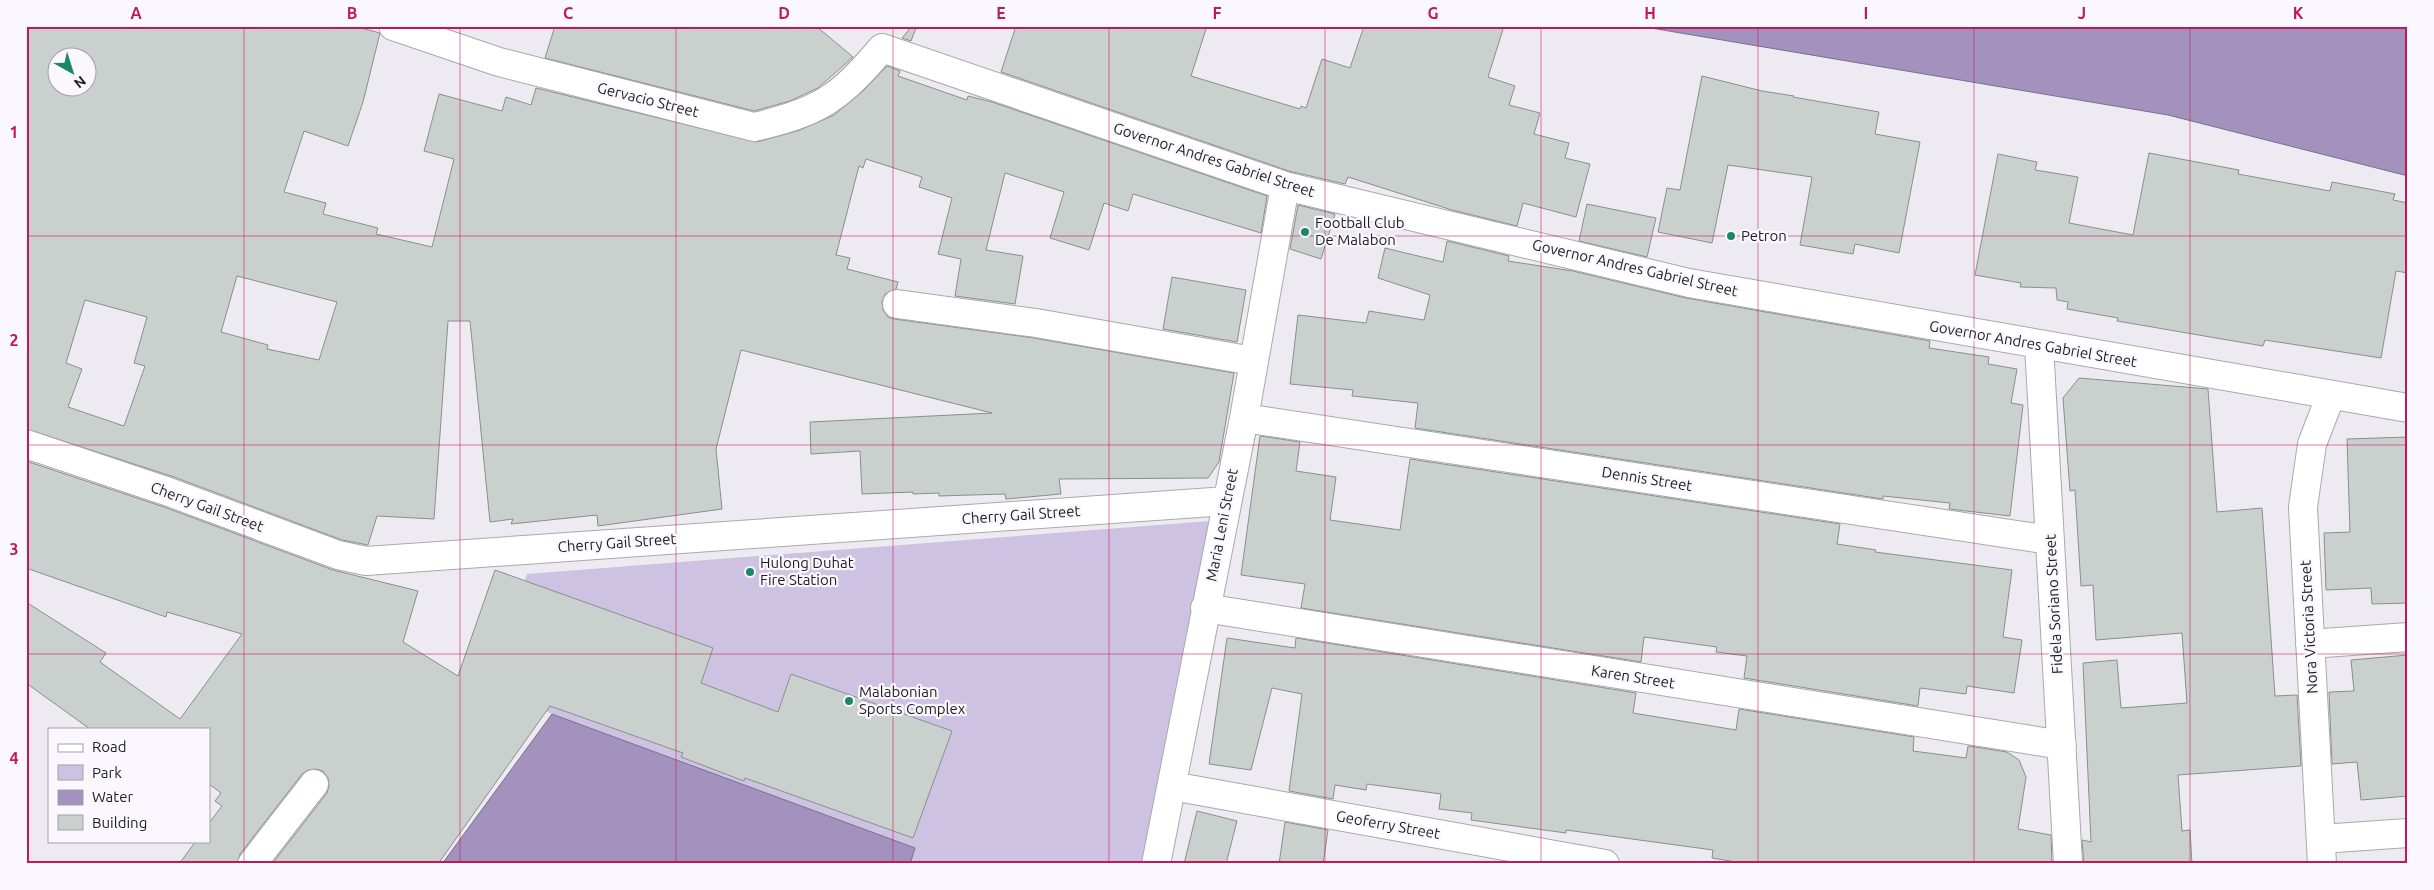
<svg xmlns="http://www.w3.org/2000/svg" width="2434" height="890" font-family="Ubuntu,sans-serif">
	<rect width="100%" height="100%" fill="#edebf1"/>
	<path fill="#cec2e3" d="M 1210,521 L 1147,864 L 910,864 L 915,848 L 552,714 L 488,687 L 527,574 Z"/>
	<path fill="#a292bd" stroke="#7a6f8e" d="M 1639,26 L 2408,26 L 2408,176 L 2168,115 Z
		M 552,714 L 915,848 L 910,864 L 442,864 Z"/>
	<path fill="#cad0cd" stroke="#898f8c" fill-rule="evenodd" d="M 26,26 L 354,26 L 380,33 L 363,102 L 348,146 L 304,131 L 284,192 L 326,203 L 323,214 L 378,228 L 376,234 L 432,247 L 454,159 L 424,151 L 439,94 L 502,111 L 506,97 L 531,105 L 536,88 L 757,142 L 800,130 L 834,115 L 863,91 L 887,66 L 900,71 L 898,76 L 967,100 L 968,96 L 992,102 L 1267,196 L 1261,233 L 1133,194 L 1128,211 L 1104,203 L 1089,250 L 1050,238 L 1064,192 L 1005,173 L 986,250 L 1023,256 L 1015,304 L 955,296 L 961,259 L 938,254 L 952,198 L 919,187 L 922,177 L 866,159 L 863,168 L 859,166 L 836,255 L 850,258 L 847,269 L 898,282 L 896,289 L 885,294 L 882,302 L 883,310 L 888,317 L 894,319 L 1034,338 L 1234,373 L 1219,462 L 1208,478 L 1059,479 L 1061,494 L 1006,499 L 1005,494 L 939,496 L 939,493 L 913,494 L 913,492 L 862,494 L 860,451 L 811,454 L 810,422 L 992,413 L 741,350 L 716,449 L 722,509 L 598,526 L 597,515 L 511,524 L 513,519 L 490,522 L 470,321 L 448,321 L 434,519 L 377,516 L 368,545 L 342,540 L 174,477 L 26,429 ZM 58,58 L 88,58 L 88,88 L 58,88 ZM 237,276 L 337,302 L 319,360 L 267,349 L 268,345 L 221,332 ZM 85,300 L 147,317 L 134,363 L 145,366 L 124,426 L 68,407 L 82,369 L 66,363 Z
		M 555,26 L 816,26 L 853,57 L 818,88 L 790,101 L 754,111 L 545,58 Z
		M 912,26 L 916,28 L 911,41 L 902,38 Z
		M 1016,26 L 1207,26 L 1191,76 L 1300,109 L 1301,106 L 1306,108 L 1322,59 L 1350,68 L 1364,26 L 1504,26 L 1488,77 L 1515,86 L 1509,105 L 1540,113 L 1534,134 L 1569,143 L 1565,158 L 1590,164 L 1576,217 L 1523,203 L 1517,226 L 1452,210 L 1348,177 L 1345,184 L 1289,171 L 1001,72 Z
		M 1702,76 L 1762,91 L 1794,96 L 1793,97 L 1879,112 L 1875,134 L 1920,142 L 1899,253 L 1855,244 L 1853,254 L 1800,245 L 1812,177 L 1728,165 L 1712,243 L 1658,232 L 1667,188 L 1680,190 Z
		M 2149,153 L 2239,170 L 2238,174 L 2330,191 L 2332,182 L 2395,194 L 2393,200 L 2408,203 L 2408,273 L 2396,271 L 2381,358 L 2265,340 L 2263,346 L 2117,321 L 2118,318 L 2067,309 L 2068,302 L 2057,300 L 2056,288 L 2020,287 L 2021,283 L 1975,275 L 1998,154 L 2037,162 L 2035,170 L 2078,177 L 2069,223 L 2133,235 Z
		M 1587,204 L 1656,218 L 1647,257 L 1579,241 Z
		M 1298,205 L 1335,214 L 1321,259 L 1290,249 Z
		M 1447,241 L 1509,256 L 1508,261 L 1573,271 L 1686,298 L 1930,341 L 1929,348 L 1989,357 L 1988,364 L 2017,369 L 2011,403 L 2023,405 L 2010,516 L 1949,509 L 1950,503 L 1883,496 L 1883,499 L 1415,428 L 1418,403 L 1352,396 L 1353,390 L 1290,384 L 1298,315 L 1366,323 L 1369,311 L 1424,320 L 1430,295 L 1378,278 L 1385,248 L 1443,262 Z
		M 1172,277 L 1246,290 L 1237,342 L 1163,329 Z
		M 2079,378 L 2208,389 L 2217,512 L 2262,508 L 2275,696 L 2297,695 L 2301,766 L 2178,775 L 2182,831 L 2190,830 L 2192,864 L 2084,864 L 2082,840 L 2091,842 L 2083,663 L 2117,660 L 2121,708 L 2187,703 L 2182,633 L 2096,640 L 2093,585 L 2081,586 L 2075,490 L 2070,491 L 2063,398 Z
		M 1260,436 L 1300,442 L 1296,471 L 1336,477 L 1330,520 L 1400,530 L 1410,459 L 1840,524 L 1837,544 L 1876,550 L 1875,552 L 2012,570 L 2003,637 L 2022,640 L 2014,693 L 1967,686 L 1966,694 L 1920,688 L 1918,706 L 1744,678 L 1747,656 L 1716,652 L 1717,647 L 1644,637 L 1641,662 L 1301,608 L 1305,584 L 1241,575 Z
		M 2408,437 L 2408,603 L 2372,604 L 2371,588 L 2326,590 L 2324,533 L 2350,532 L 2347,439 Z
		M 26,461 L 164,507 L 333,570 L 418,591 L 403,642 L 458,676 L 495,570 L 713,648 L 701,683 L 778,712 L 791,674 L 952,731 L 913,838 L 745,778 L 744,781 L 681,757 L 683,753 L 550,706 L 438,864 L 272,864 L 327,793 L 329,786 L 328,778 L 323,771 L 316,769 L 308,770 L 302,774 L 240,854 L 237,864 L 179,864 L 196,841 L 209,841 L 209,823 L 222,806 L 215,801 L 221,793 L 209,784 L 209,729 L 90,729 L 26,683 L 26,602 L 106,653 L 100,662 L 180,719 L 242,634 L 167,612 L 166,617 L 26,568 Z
		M 1227,638 L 1295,648 L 1296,638 L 1636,693 L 1633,713 L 1736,730 L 1739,709 L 1914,737 L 1913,751 L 1966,758 L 1968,746 L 2007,752 L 2019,760 L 2026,777 L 2018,829 L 2051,835 L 2052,864 L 1748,864 L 1712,858 L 1713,850 L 1566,830 L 1566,833 L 1471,820 L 1472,813 L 1439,809 L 1441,794 L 1367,784 L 1366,790 L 1335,785 L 1333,799 L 1289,791 L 1302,694 L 1272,688 L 1251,770 L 1209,764 Z
		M 2408,655 L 2408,796 L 2361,800 L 2357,762 L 2332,764 L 2329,692 L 2354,691 L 2351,660 Z
		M 1197,811 L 1237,821 L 1226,864 L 1184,864 Z
		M 1285,822 L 1328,830 L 1323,864 L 1279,864 Z"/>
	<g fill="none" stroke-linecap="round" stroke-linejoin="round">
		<defs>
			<path id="street" d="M 393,26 L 499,62 L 754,127 C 819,112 839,99 882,48 L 1285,186 L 1689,283 L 2408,408
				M 897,304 L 1036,323 L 1253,361
				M 2039,345 L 2068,864
				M 1244,418 L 2050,540
				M 26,444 L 169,492 L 338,555 L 366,561 L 1227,501
				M 1205,608 L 2062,745
				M 2310,644 L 2408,637
				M 1172,786 L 1605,864
				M 2321,839 L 2408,833
				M 252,864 L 314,784
				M 1156,864 L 1244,418 L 1285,186
				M 2322,864 L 2303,507 L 2312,444 L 2331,395"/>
		</defs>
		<use href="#street" stroke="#aaa8ad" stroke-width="30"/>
		<use href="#street" stroke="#fff" stroke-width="28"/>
	</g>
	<path fill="none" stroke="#c2185b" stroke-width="1" stroke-opacity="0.55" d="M 244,26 L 244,864M 460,26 L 460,864M 676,26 L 676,864M 893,26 L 893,864M 1109,26 L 1109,864M 1325,26 L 1325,864M 1541,26 L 1541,864M 1758,26 L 1758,864M 1974,26 L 1974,864M 2190,26 L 2190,864M 26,236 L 2408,236M 26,445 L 2408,445M 26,654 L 2408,654"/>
	<g fill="#1c8765" stroke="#faf8fe" stroke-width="2">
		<circle cx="1305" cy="232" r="5"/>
		<circle cx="1731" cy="236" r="5"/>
		<circle cx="750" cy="572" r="5"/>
		<circle cx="849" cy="701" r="5"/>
	</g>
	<g text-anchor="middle" stroke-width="4.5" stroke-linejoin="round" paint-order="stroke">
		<g font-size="15" fill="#1e1d1f" stroke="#faf8fe">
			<text transform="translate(648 100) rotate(14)" y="5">Gervacio Street</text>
			<text transform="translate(1214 160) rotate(18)" y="5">Governor Andres Gabriel Street</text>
			<text transform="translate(1635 268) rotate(13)" y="5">Governor Andres Gabriel Street</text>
			<text transform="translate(2033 344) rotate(10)" y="5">Governor Andres Gabriel Street</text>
			<text transform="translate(1647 479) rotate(9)" y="5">Dennis Street</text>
			<text transform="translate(207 507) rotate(20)" y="5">Cherry Gail Street</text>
			<text transform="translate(1021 515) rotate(-4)" y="5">Cherry Gail Street</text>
			<text transform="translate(1222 525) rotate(-79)" y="5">Maria Leni Street</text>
			<text transform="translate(617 543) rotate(-4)" y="5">Cherry Gail Street</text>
			<text transform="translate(2054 604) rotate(-93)" y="5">Fidela Soriano Street</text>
			<text transform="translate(2309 627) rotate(-93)" y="5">Nora Victoria Street</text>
			<text transform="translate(1633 677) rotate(9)" y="5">Karen Street</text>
			<text transform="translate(1388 825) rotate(10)" y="5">Geoferry Street</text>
		</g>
		<g font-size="15" fill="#1e1d1f" stroke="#faf8fe" text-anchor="start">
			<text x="1315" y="228">Football Club<tspan x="1315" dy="17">De Malabon</tspan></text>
			<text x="1741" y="241">Petron</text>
			<text x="760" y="568">Hulong Duhat<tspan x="760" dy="17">Fire Station</tspan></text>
			<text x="859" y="697">Malabonian<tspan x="859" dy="17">Sports Complex</tspan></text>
		</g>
	</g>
	<rect width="2434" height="890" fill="none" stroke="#faf8fe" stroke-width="55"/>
	<rect x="48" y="728" width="162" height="115" fill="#faf8fe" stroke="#a2a0a5"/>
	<rect x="58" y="744" width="25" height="8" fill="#ffffff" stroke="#a2a0a5"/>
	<text x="92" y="752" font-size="15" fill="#1e1d1f">Road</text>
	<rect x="58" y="765" width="25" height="15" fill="#cec2e3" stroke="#a2a0a5"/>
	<text x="92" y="778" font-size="15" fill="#1e1d1f">Park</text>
	<rect x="58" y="790" width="25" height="15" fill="#a292bd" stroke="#a2a0a5"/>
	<text x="92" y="802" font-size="15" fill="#1e1d1f">Water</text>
	<rect x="58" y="815" width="25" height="15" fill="#cad0cd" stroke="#a2a0a5"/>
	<text x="92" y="828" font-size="15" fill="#1e1d1f">Building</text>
	<g transform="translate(72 72) rotate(141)"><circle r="24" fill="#faf8fe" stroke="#a2a0a5"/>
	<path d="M0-4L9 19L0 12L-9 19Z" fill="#1c8765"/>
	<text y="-8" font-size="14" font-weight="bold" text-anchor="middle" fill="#1e1d1f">N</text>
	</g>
	<rect x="28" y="28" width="2378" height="834" fill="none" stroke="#c2185b" stroke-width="2"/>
	<g font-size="16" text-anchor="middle" font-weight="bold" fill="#c2185b">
		<text x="136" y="19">A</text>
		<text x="352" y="19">B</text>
		<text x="568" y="19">C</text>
		<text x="784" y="19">D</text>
		<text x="1001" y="19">E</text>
		<text x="1217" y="19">F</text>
		<text x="1433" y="19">G</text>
		<text x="1650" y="19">H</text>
		<text x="1866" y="19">I</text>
		<text x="2082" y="19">J</text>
		<text x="2298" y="19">K</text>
		<text x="14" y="138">1</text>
		<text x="14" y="346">2</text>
		<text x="14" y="555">3</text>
		<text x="14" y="764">4</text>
	</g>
</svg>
